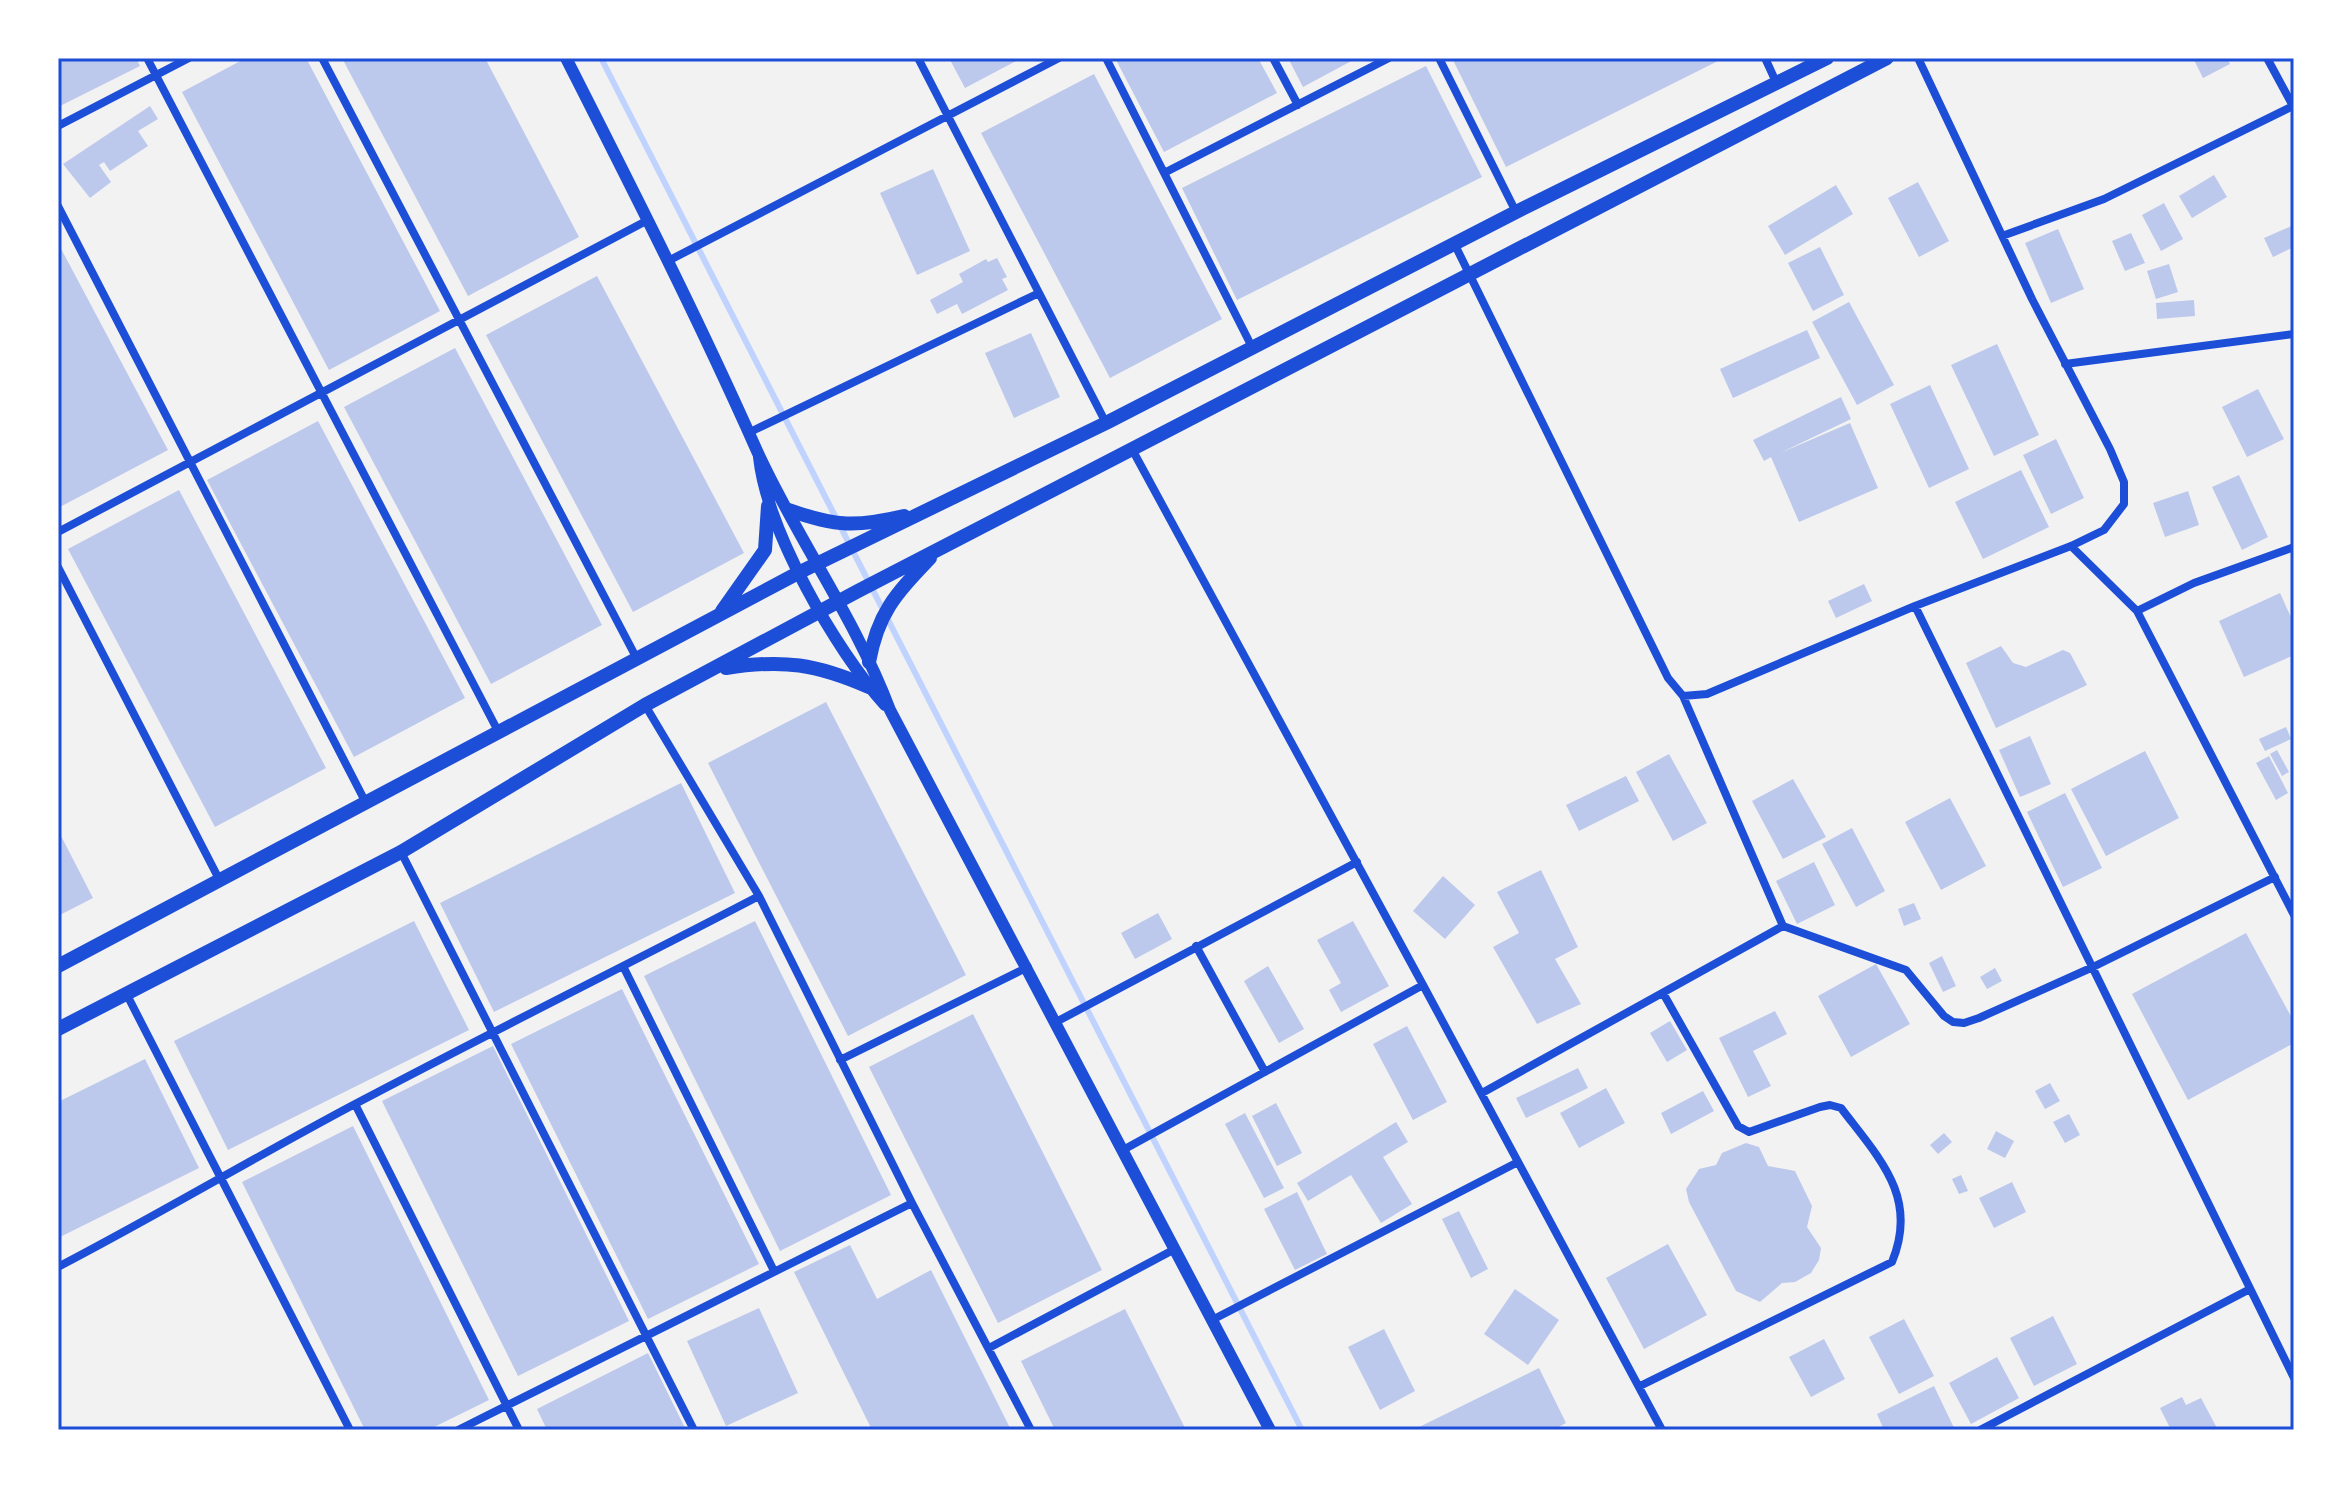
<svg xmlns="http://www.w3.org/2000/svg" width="2352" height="1488" font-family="Manrope,sans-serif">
	<rect width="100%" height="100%" fill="#f2f2f2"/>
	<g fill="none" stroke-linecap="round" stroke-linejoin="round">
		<path stroke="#bfd3fe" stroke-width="6" d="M 601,58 L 1302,1430"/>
	</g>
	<path fill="#bdc9ec" d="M 58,58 L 136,58 L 140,66 L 58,107 Z
		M 246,58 L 306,58 L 440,311 L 329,370 L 182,92 Z
		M 342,58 L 485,58 L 579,237 L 468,296 Z
		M 949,58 L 1022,58 L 965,88 Z
		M 1115,58 L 1258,58 L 1277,93 L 1164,152 Z
		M 1288,58 L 1357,58 L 1303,87 Z
		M 1452,58 L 1724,58 L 1506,167 Z
		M 2193,58 L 2227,58 L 2230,64 L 2203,78 Z
		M 1426,66 L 1482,177 L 1237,300 L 1182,188 Z
		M 1094,74 L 1222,319 L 1110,378 L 981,133 Z
		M 150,106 L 158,119 L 138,131 L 148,146 L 110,171 L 104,162 L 99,165 L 111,182 L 90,198 L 63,164 Z
		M 933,169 L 970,251 L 917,275 L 880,193 Z
		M 2214,175 L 2227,197 L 2192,218 L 2179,196 Z
		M 1918,182 L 1949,241 L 1919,257 L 1888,198 Z
		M 1836,185 L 1853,214 L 1785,255 L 1768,226 Z
		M 2164,203 L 2183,239 L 2161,251 L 2142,215 Z
		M 2294,225 L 2294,247 L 2273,257 L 2264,238 Z
		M 2058,229 L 2084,289 L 2051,303 L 2025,243 Z
		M 2131,233 L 2145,263 L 2125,271 L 2112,241 Z
		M 58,243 L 168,450 L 58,508 Z
		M 1820,247 L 1844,295 L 1813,311 L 1788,263 Z
		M 997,258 L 1007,277 L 1002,279 L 1008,290 L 962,314 L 957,304 L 937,314 L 930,300 L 963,282 L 959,274 L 986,259 L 988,262 Z
		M 2169,264 L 2178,292 L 2156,299 L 2147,271 Z
		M 597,276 L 744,553 L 633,612 L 486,335 Z
		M 2194,300 L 2195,316 L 2157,319 L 2156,303 Z
		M 1849,302 L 1894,385 L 1857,405 L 1812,322 Z
		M 1807,330 L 1820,358 L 1733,398 L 1720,369 Z
		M 1031,333 L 1060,397 L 1014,418 L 985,353 Z
		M 1997,344 L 2039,435 L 1994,456 L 1951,365 Z
		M 455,348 L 602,625 L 491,684 L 344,407 Z
		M 1930,385 L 1969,469 L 1929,488 L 1890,404 Z
		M 2258,389 L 2284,439 L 2247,457 L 2222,407 Z
		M 1841,397 L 1851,419 L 1780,453 L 1850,423 L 1878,488 L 1799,522 L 1771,457 L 1764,461 L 1753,440 Z
		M 318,421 L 465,698 L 354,757 L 207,480 Z
		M 2056,439 L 2084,498 L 2051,514 L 2023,455 Z
		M 2021,470 L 2049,527 L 1983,559 L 1955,502 Z
		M 2239,475 L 2268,537 L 2242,550 L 2212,487 Z
		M 179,490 L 326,768 L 215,827 L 68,549 Z
		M 2188,491 L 2199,525 L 2165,537 L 2153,503 Z
		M 1864,584 L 1872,601 L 1836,618 L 1828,601 Z
		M 2280,593 L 2294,624 L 2294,655 L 2244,677 L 2219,621 Z
		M 2001,646 L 2013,663 L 2026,667 L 2063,650 L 2070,653 L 2087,685 L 1996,728 L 1966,663 Z
		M 826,702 L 966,975 L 848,1036 L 708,763 Z
		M 2286,727 L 2291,739 L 2265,751 L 2259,739 Z
		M 2030,736 L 2051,784 L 2020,797 L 1999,750 Z
		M 2277,750 L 2289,772 L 2282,776 L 2270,754 Z
		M 2145,751 L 2179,818 L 2106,856 L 2071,789 Z
		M 1669,754 L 1707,823 L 1673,841 L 1636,772 Z
		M 2269,756 L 2288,793 L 2276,800 L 2256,763 Z
		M 1626,776 L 1639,801 L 1579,831 L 1566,805 Z
		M 1793,779 L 1826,837 L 1783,859 L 1752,801 Z
		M 681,783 L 735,893 L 494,1012 L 440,903 Z
		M 2065,793 L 2102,868 L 2063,887 L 2027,812 Z
		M 1950,798 L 1986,866 L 1941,890 L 1905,822 Z
		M 1852,828 L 1885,891 L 1856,907 L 1822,844 Z
		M 58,830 L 93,898 L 58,916 Z
		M 1814,862 L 1835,905 L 1797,924 L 1776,881 Z
		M 1541,870 L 1578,947 L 1555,959 L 1581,1004 L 1537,1024 L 1493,947 L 1519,933 L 1497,892 Z
		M 1443,876 L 1475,905 L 1445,939 L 1413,911 Z
		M 1914,903 L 1921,919 L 1904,926 L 1898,909 Z
		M 1158,913 L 1172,939 L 1135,959 L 1121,933 Z
		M 414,921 L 469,1030 L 228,1150 L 174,1041 Z
		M 755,921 L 891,1195 L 780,1251 L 644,976 Z
		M 1353,921 L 1389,986 L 1341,1012 L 1329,990 L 1341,983 L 1317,940 Z
		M 2246,933 L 2294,1022 L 2294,1043 L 2188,1100 L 2132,994 Z
		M 1942,956 L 1956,986 L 1943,992 L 1929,963 Z
		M 1876,964 L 1910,1024 L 1851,1057 L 1818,996 Z
		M 1268,966 L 1304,1029 L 1279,1043 L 1244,981 Z
		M 1995,968 L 2002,981 L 1987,989 L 1980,977 Z
		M 622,989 L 759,1264 L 648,1319 L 511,1044 Z
		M 1775,1011 L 1787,1034 L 1753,1051 L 1771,1086 L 1748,1097 L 1719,1038 Z
		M 973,1014 L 1102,1270 L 998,1323 L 869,1067 Z
		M 1670,1021 L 1687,1050 L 1667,1062 L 1650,1033 Z
		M 1407,1026 L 1447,1102 L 1413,1120 L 1373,1044 Z
		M 493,1046 L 629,1321 L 518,1376 L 382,1101 Z
		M 145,1059 L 199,1168 L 58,1238 L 58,1102 Z
		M 1578,1068 L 1588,1088 L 1526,1118 L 1516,1098 Z
		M 2050,1083 L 2060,1101 L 2045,1109 L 2035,1091 Z
		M 1606,1088 L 1625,1123 L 1579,1148 L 1560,1113 Z
		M 1703,1091 L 1714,1111 L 1671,1134 L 1661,1113 Z
		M 1276,1103 L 1302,1153 L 1277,1166 L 1252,1116 Z
		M 1245,1113 L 1284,1188 L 1264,1198 L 1225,1124 Z
		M 2069,1114 L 2080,1135 L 2065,1143 L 2053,1122 Z
		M 1396,1122 L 1408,1142 L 1383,1157 L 1412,1204 L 1381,1223 L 1351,1175 L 1308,1201 L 1297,1183 Z
		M 353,1126 L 489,1400 L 428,1430 L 365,1430 L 242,1182 Z
		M 1996,1131 L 2014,1141 L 2005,1158 L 1987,1149 Z
		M 1944,1133 L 1952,1142 L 1938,1154 L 1930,1145 Z
		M 1746,1143 L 1759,1147 L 1768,1166 L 1795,1171 L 1812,1206 L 1807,1227 L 1821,1248 L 1819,1260 L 1811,1273 L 1795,1282 L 1782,1283 L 1760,1302 L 1736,1291 L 1689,1202 L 1686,1189 L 1699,1169 L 1716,1165 L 1722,1153 Z
		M 1961,1175 L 1968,1191 L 1959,1194 L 1952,1179 Z
		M 2012,1182 L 2026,1212 L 1994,1228 L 1979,1198 Z
		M 1297,1192 L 1327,1254 L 1295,1270 L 1264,1209 Z
		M 1459,1211 L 1488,1269 L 1471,1278 L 1442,1219 Z
		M 1668,1244 L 1707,1315 L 1644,1349 L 1606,1278 Z
		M 850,1245 L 877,1299 L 931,1270 L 1011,1430 L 872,1430 L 794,1272 Z
		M 1515,1289 L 1559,1320 L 1528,1365 L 1484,1334 Z
		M 759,1308 L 798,1393 L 726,1426 L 687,1341 Z
		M 1125,1309 L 1186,1430 L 1055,1430 L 1021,1361 Z
		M 2053,1316 L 2077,1364 L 2034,1386 L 2010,1338 Z
		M 1904,1319 L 1934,1376 L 1899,1394 L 1869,1337 Z
		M 1384,1329 L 1415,1391 L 1380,1410 L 1348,1347 Z
		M 1824,1339 L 1845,1379 L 1811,1397 L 1789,1357 Z
		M 648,1353 L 686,1430 L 547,1430 L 537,1409 Z
		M 1997,1357 L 2019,1398 L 1971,1424 L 1949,1383 Z
		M 1539,1368 L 1566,1423 L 1553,1430 L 1413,1430 Z
		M 1934,1386 L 1955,1430 L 1884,1430 L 1877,1414 Z
		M 2182,1397 L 2186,1405 L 2201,1398 L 2218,1430 L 2171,1430 L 2160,1408 Z"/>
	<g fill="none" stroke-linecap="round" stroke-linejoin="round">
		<path stroke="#1d4ed8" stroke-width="8" d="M 147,58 L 499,733
			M 322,58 L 637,659
			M 918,58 L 1106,423
			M 1106,58 L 1253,349
			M 1273,58 L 1298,105
			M 1439,58 L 1516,212
			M 1765,58 L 1777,84
			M 2267,58 L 2294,108
			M 58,126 L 189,58
			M 1164,173 L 1389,58
			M 58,206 L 366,803
			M 2002,236 L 2104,199 L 2293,106
			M 1454,243 L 1668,678 L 1683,696 L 1707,694 L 1915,606 L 2071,546 L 2104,530 L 2124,504 L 2124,482 L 2110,449 L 2032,299 L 1918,58
			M 668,261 L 1059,58
			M 2065,364 L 2294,334
			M 750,432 L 1039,293
			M 1133,451 L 1423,985
			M 58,532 L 648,220
			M 2071,546 L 2137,611 L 2294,915
			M 58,567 L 220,881
			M 1915,606 L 2294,1378
			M 2137,611 L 2194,583 L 2294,547
			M 1683,696 L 1783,926 L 1906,970 L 1944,1016 L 1953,1022 L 1964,1023 L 1979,1018 L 2093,967 L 2275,877
			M 645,705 L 759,896 L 912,1203 L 1031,1430
			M 401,852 L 694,1430
			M 1196,946 L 1265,1072
			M 623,966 L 774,1271
			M 126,993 L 350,1430
			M 1056,1022 L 1357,862
			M 840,1060 L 1028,967
			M 1482,1093 L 1783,926
			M 355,1104 L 519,1430
			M 1123,1150 L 1423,985 L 1662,1430
			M 58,1267 C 158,1215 255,1157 355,1104 C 489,1033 625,966 759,896
			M 1212,1320 L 1518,1162
			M 989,1348 L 1175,1249
			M 1640,1386 L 1892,1262 C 1919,1197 1879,1158 1841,1108 L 1830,1105 L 1820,1107 L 1749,1132 L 1738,1126 L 1663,993
			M 458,1430 L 912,1203
			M 1980,1430 L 2250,1289"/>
		<path stroke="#1d4ed8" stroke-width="12" d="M 566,58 C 632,188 698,318 757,451 C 797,539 856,619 890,710 L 1270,1430
			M 759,457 C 767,531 835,649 885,705"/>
		<path stroke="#1d4ed8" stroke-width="14" d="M 789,510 C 836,527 857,527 904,516
			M 722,611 L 765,550 L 768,506
			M 869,662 C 878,612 896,594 930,558
			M 726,668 C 784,659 816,664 869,687
			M 58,966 L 800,572 L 1106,423 L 1516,212 L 1827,58
			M 58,1029 L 401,852 L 645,705 L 858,591 L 1887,58"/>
	</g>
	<rect width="2352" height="1488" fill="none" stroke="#ffffff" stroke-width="120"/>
	<rect x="60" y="60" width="2232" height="1368" fill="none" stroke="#1d4ed8" stroke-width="3"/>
</svg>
